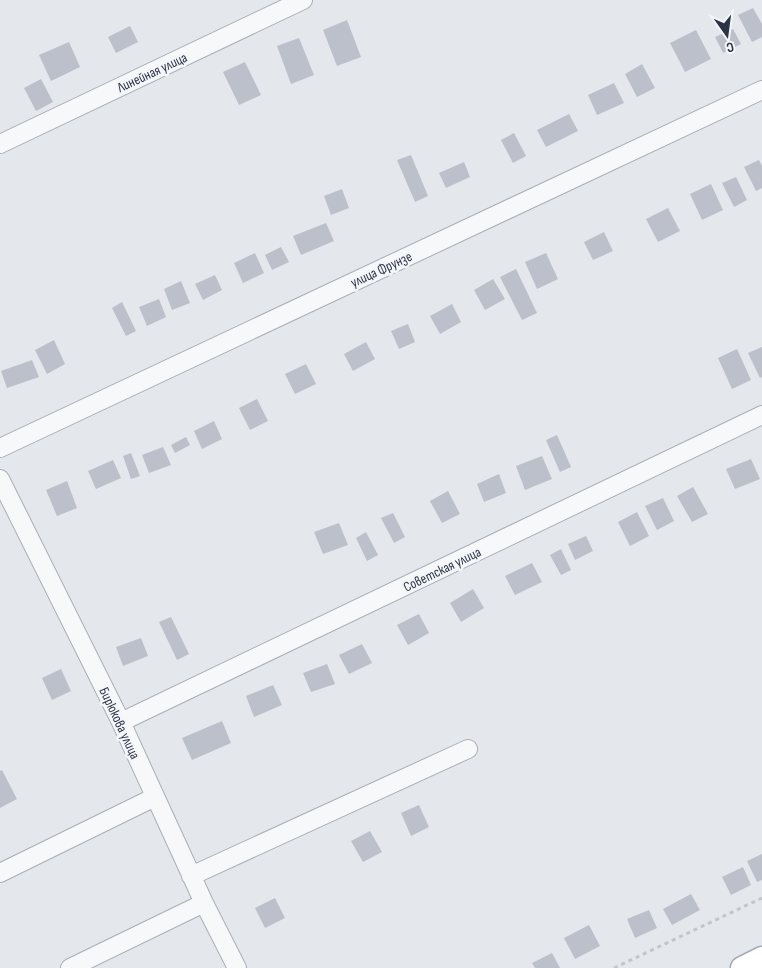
<svg xmlns="http://www.w3.org/2000/svg" width="762" height="968" font-family="'Sofia Sans Condensed',sans-serif">
	<rect width="100%" height="100%" fill="#e4e7ec"/>
	<path fill="#bbc0ca" d="M 753,8 L 762,24 L 762,37 L 752,42 L 738,15 Z
		M 347,20 L 361,57 L 337,66 L 323,30 Z
		M 130,26 L 138,42 L 116,53 L 108,37 Z
		M 733,29 L 741,44 L 723,53 L 715,37 Z
		M 696,30 L 711,59 L 685,72 L 670,43 Z
		M 299,38 L 314,75 L 291,84 L 277,46 Z
		M 69,42 L 80,67 L 51,81 L 39,55 Z
		M 245,62 L 261,95 L 239,105 L 223,72 Z
		M 642,64 L 655,88 L 637,97 L 625,74 Z
		M 41,79 L 53,102 L 36,111 L 24,88 Z
		M 614,83 L 624,103 L 597,115 L 588,95 Z
		M 569,114 L 578,131 L 546,147 L 537,130 Z
		M 514,133 L 526,156 L 513,163 L 501,140 Z
		M 411,155 L 428,196 L 415,202 L 397,160 Z
		M 759,160 L 762,166 L 762,188 L 756,191 L 744,167 Z
		M 464,162 L 470,177 L 446,188 L 439,173 Z
		M 736,177 L 747,200 L 734,207 L 722,183 Z
		M 711,184 L 723,210 L 702,220 L 690,194 Z
		M 342,189 L 349,208 L 331,215 L 324,196 Z
		M 668,208 L 680,231 L 658,242 L 646,219 Z
		M 326,223 L 334,241 L 301,255 L 293,236 Z
		M 604,232 L 613,251 L 593,260 L 584,242 Z
		M 281,247 L 289,262 L 272,270 L 265,255 Z
		M 255,253 L 264,273 L 243,283 L 234,263 Z
		M 546,253 L 558,279 L 537,289 L 525,262 Z
		M 516,269 L 537,313 L 522,320 L 500,277 Z
		M 215,275 L 222,290 L 203,300 L 195,284 Z
		M 493,279 L 505,299 L 485,310 L 474,290 Z
		M 181,281 L 190,303 L 172,310 L 164,289 Z
		M 159,299 L 166,317 L 147,326 L 139,307 Z
		M 122,302 L 136,331 L 126,336 L 112,308 Z
		M 452,304 L 461,322 L 440,334 L 430,316 Z
		M 408,324 L 415,342 L 399,349 L 391,331 Z
		M 54,340 L 65,364 L 47,374 L 35,350 Z
		M 366,342 L 375,359 L 353,371 L 344,354 Z
		M 762,347 L 762,377 L 760,378 L 748,353 Z
		M 737,349 L 751,380 L 732,389 L 718,358 Z
		M 32,360 L 39,377 L 7,388 L 1,371 Z
		M 306,364 L 316,384 L 295,394 L 285,374 Z
		M 257,399 L 268,421 L 250,430 L 239,408 Z
		M 214,421 L 222,439 L 202,449 L 194,431 Z
		M 557,435 L 571,467 L 560,472 L 546,440 Z
		M 186,437 L 190,445 L 175,453 L 171,445 Z
		M 163,447 L 171,465 L 149,473 L 142,455 Z
		M 131,453 L 140,476 L 131,479 L 123,456 Z
		M 542,456 L 552,479 L 525,490 L 516,466 Z
		M 751,459 L 760,479 L 735,489 L 726,469 Z
		M 113,460 L 121,478 L 96,489 L 88,471 Z
		M 499,474 L 506,493 L 484,502 L 477,484 Z
		M 67,481 L 77,508 L 57,516 L 46,490 Z
		M 693,487 L 708,514 L 692,522 L 677,496 Z
		M 448,491 L 460,514 L 442,523 L 430,501 Z
		M 663,498 L 674,521 L 657,530 L 645,506 Z
		M 637,512 L 649,536 L 630,546 L 618,522 Z
		M 393,513 L 405,537 L 394,543 L 381,518 Z
		M 339,523 L 348,545 L 323,554 L 314,532 Z
		M 366,532 L 378,555 L 367,561 L 356,538 Z
		M 586,536 L 593,551 L 575,560 L 568,544 Z
		M 561,549 L 571,570 L 561,575 L 550,555 Z
		M 532,563 L 542,582 L 515,595 L 505,576 Z
		M 473,589 L 484,608 L 461,622 L 450,603 Z
		M 419,614 L 429,633 L 408,645 L 397,625 Z
		M 171,617 L 189,654 L 177,660 L 159,622 Z
		M 141,638 L 148,656 L 123,666 L 116,647 Z
		M 362,644 L 372,663 L 349,674 L 339,655 Z
		M 327,664 L 335,684 L 311,692 L 303,673 Z
		M 61,669 L 71,691 L 52,700 L 42,678 Z
		M 273,685 L 282,705 L 254,717 L 246,696 Z
		M 222,721 L 231,743 L 192,760 L 182,738 Z
		M 2,770 L 17,799 L 0,808 L 0,771 Z
		M 419,805 L 429,827 L 411,836 L 401,813 Z
		M 370,831 L 382,852 L 363,862 L 351,841 Z
		M 762,854 L 762,880 L 757,882 L 747,861 Z
		M 743,867 L 751,885 L 731,895 L 722,877 Z
		M 691,894 L 700,910 L 672,925 L 663,909 Z
		M 275,898 L 285,918 L 265,928 L 255,908 Z
		M 649,910 L 657,928 L 635,938 L 627,919 Z
		M 589,925 L 600,946 L 575,959 L 564,938 Z
		M 552,953 L 560,968 L 535,968 L 532,963 Z"/>
	<g fill="none" stroke-linecap="round" stroke-linejoin="round">
		<defs>
			<path id="minor" d="M 0,144 L 303,0
				M 0,448 L 762,90
				M 0,479 L 121,722 L 204,903 L 237,968
				M 121,722 L 762,415
				M 0,873 L 155,797
				M 191,876 L 468,749
				M 70,968 L 204,903"/>
			<path id="major" d="M 742,968 L 762,958"/>
		</defs>
		<use href="#minor" stroke="#a9aeb7" stroke-width="20"/>
		<use href="#major" stroke="#a3abb8" stroke-width="25"/>
		<path stroke="#c2c5cb" stroke-width="3" stroke-dasharray="4 4" stroke-linecap="butt" d="M 614,968 L 762,898"/>
		<use href="#minor" stroke="#f7f8fa" stroke-width="18"/>
		<use href="#major" stroke="#fff" stroke-width="22"/>
	</g>
	<g text-anchor="middle" stroke-width="5" stroke-linejoin="round" paint-order="stroke">
		<g font-size="14" fill="#2b3445" stroke="#f4f6f9">
			<text transform="translate(152 72) rotate(-25)" y="5">Линейная улица</text>
			<text transform="translate(381 269) rotate(-25)" y="5">улица Фрунзе</text>
			<text transform="translate(442 569) rotate(-26)" y="5">Советская улица</text>
			<text transform="translate(120 723) rotate(65)" y="5">Бирюкова улица</text>
		</g>
	</g>
	<g transform="translate(727 35) rotate(166)" stroke="#f4f6f9" stroke-width="4" paint-order="stroke">
	<path d="M0-4L9 19L0 12L-9 19Z" fill="#2b3445"/>
	<text y="-8" font-size="14" font-weight="bold" text-anchor="middle" fill="#2b3445">С</text>
	</g>
</svg>
